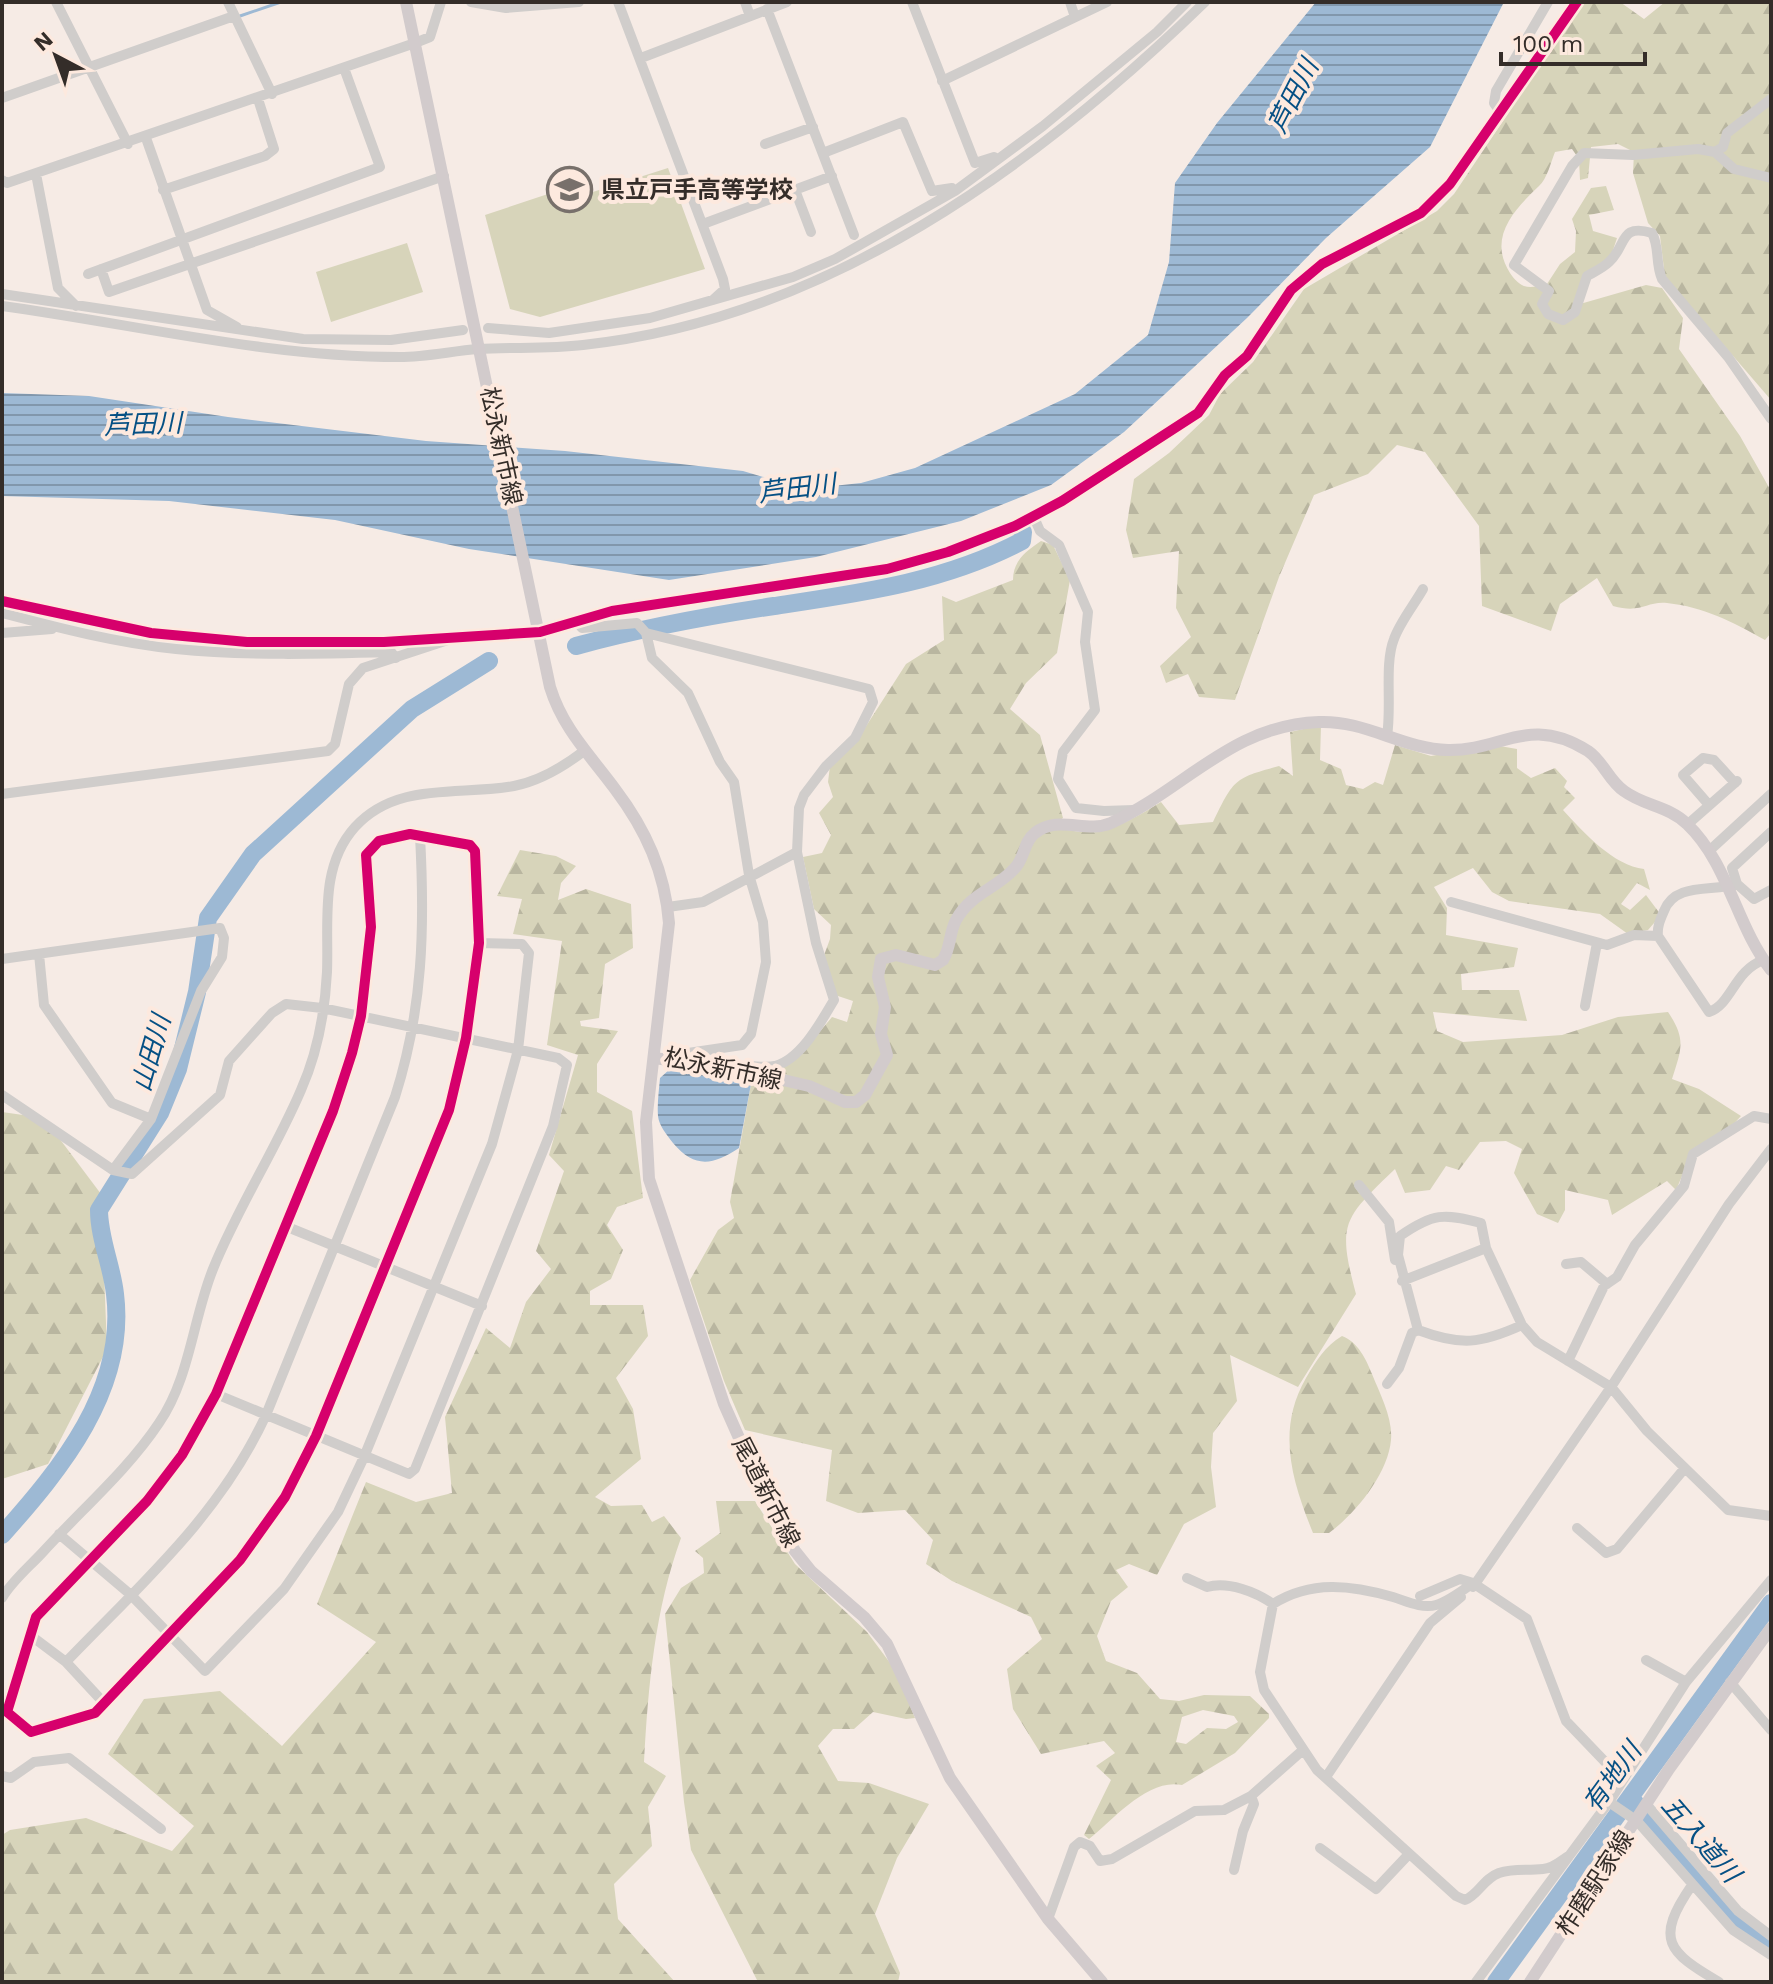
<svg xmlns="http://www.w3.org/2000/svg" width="1773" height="1984" font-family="'Work Sans','Noto Sans JP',sans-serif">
	<defs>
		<pattern id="forest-firs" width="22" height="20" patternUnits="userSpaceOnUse" patternTransform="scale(2)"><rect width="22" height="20" fill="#d7d4ba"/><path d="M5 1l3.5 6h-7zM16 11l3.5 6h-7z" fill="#b9b6a0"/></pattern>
		<pattern id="water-rules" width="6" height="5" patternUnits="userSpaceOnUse" patternTransform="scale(2)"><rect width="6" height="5" fill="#9db9d4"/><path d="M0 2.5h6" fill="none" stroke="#8197ac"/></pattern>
	</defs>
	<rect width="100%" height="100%" fill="#f6ebe5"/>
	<path fill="url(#forest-firs)" fill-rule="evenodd" d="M 1583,2 L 1620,2 L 1644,19 L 1665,2 L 1771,2 L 1771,400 L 1665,277 L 1660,236 L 1648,223 L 1633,173 L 1634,152 L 1618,144 L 1591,147 L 1588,178 L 1580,180 L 1579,159 L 1572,149 L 1555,152 C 1551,162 1547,179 1539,186 C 1515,209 1487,237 1510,273 C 1521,289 1528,289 1547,284 L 1560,264 L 1575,252 L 1576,231 L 1572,219 L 1591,188 L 1606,186 L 1614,210 L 1589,215 L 1593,231 L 1617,238 L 1610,259 L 1584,275 L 1580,304 L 1646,285 L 1662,288 L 1683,318 L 1679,349 L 1740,436 L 1771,491 L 1771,633 L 1765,640 C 1733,622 1704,607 1667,603 C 1646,601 1642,614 1613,606 L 1597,578 L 1560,604 L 1551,631 L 1482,606 L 1479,526 L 1425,452 L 1397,445 L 1368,474 L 1314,495 L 1279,577 L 1235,700 L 1199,697 L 1188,674 L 1166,683 L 1160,666 L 1191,637 L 1176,608 L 1179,551 L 1133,558 L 1126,530 L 1134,479 L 1169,453 L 1209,415 L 1220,394 L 1253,362 L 1304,289 L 1437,211 L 1454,194 Z
		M 1041,541 L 1053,545 L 1070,580 L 1057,653 L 1026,683 L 1010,709 L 1040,735 L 1063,818 L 1051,826 C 1098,840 1120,827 1161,802 L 1179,825 L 1213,822 C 1234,779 1234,778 1279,766 L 1293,776 L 1290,732 L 1321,725 L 1320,760 L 1341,769 L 1346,785 L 1363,789 L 1375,782 L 1383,785 L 1395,745 L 1431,756 L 1494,745 L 1517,749 L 1517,768 L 1531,778 L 1555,768 L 1567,781 L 1564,787 L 1575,798 L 1563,810 C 1583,832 1614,866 1644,869 L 1650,890 L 1637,883 L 1621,904 L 1630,910 L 1646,895 L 1661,915 L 1648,930 L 1628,934 L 1600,914 L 1509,901 L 1492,892 L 1473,868 L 1434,887 L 1447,908 L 1446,935 L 1518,948 L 1514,967 L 1461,974 L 1462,990 L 1519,990 L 1527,1021 L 1433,1012 L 1437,1031 L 1463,1042 L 1562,1035 L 1618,1017 L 1668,1012 C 1686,1039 1682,1048 1672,1079 L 1699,1089 L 1741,1116 L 1729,1129 L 1694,1148 L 1676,1190 L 1667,1181 L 1612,1215 L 1608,1200 L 1565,1190 L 1565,1210 L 1558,1223 L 1537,1214 L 1514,1173 L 1522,1149 L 1506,1141 L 1480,1142 L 1459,1170 L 1446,1166 L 1430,1190 L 1405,1193 L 1395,1169 C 1343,1219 1337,1223 1356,1294 L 1298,1387 L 1230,1355 L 1237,1401 L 1213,1433 L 1211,1467 L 1216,1507 L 1184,1524 L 1157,1575 L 1129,1564 L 1116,1570 L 1128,1587 L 1111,1601 L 1097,1636 L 1106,1661 L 1137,1673 L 1160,1699 L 1179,1701 L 1204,1695 L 1250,1696 L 1269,1714 L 1269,1718 L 1235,1753 L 1182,1785 C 1148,1778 1114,1819 1089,1839 L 1084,1835 L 1111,1780 L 1096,1766 L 1115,1753 L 1104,1741 L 1041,1754 L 1013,1709 L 1007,1669 L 1042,1639 L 1031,1617 L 952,1581 L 926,1564 L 933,1540 L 905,1510 L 858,1513 L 826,1501 L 832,1450 L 745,1430 L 724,1381 L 690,1280 L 718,1230 L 734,1218 L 730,1202 L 751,1084 L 802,1053 L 832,1017 L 847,1022 L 853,1001 L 835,995 L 823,958 L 830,939 L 831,925 L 814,909 L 803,857 L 822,853 L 831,835 L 819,813 L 833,797 L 828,782 L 830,766 L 861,734 L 906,664 L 944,640 L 942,596 L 956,602 L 1013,580 C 1013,561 1026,551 1041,541 ZM 1203,1710 L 1234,1716 L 1238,1722 L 1226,1729 L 1207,1728 L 1186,1744 L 1176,1742 L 1182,1717 Z
		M 520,850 L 556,856 L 576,866 L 561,883 L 558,900 L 586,889 L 631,904 L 633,948 L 605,964 L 599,1018 L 580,1021 L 581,1026 L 618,1031 L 597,1064 L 597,1092 L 632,1111 L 643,1198 L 617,1207 L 607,1225 L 623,1250 L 611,1279 L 590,1291 L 590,1305 L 643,1305 L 648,1336 L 616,1378 L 633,1409 L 641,1459 L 595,1497 L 611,1506 L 642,1505 L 652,1522 L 664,1516 L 681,1538 C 655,1609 648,1686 644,1762 L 666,1776 L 648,1807 L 652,1846 L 614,1884 L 618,1919 L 675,1982 L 2,1982 L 2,1835 L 10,1830 L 86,1818 L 172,1851 L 194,1826 L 108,1754 L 144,1699 L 220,1691 L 282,1746 L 376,1642 L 317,1604 L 366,1482 L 416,1502 L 452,1493 L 445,1417 L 486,1328 L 510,1348 L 526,1302 L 551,1269 L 536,1251 L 564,1171 L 549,1155 L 578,1055 L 547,1045 L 562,941 L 513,934 L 522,899 L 497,896 Z
		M 2,1112 L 44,1118 L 101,1194 L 107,1349 L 48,1464 L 2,1479 Z
		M 1342,1336 C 1358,1342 1366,1359 1372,1374 C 1380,1394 1393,1418 1391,1440 C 1388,1474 1355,1514 1329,1533 L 1313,1533 C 1292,1481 1276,1430 1306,1378 C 1316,1361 1325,1346 1342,1336 Z
		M 716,1501 L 755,1501 L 795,1564 L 867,1632 L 896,1671 L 915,1718 L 906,1719 L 873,1712 L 854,1729 L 833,1729 L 818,1746 L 838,1781 L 869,1783 L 929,1804 L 897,1858 L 875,1914 L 900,1973 L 898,1982 L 758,1982 L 691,1850 L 684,1802 L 665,1614 L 681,1588 L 704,1573 L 703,1558 L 695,1551 L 720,1533 Z"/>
	<path fill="#d7d4ba" d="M 668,168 L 705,269 L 540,317 L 510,309 L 485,215 L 569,187 L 574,198 Z
		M 407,243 L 423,292 L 331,322 L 316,272 Z"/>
	<path fill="url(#water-rules)" d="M 1316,2 L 1504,2 L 1430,147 L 1326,238 L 1247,318 L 1124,432 L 1051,485 L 961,521 L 816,557 L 669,580 L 469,549 L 335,520 L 169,501 L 2,496 L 2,393 L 89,396 L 228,417 L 426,441 L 565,451 L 743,471 L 804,489 L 861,483 L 915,468 L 1075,394 L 1148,335 L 1169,262 L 1175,183 L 1217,123 Z
		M 670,1069 L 738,1077 L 751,1084 L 739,1148 C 713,1165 695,1169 673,1143 C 667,1135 659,1126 658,1116 C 657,1104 659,1090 660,1078 Z"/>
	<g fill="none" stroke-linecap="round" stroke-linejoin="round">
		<path stroke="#9db9d4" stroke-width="3" d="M 240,16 L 281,2"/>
		<path stroke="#9db9d4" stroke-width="18" d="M 576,646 C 642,628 707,616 774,606 C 861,593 944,582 1022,541 L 1023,532
			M 2,1535 C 61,1469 127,1389 115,1294 C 112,1266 99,1238 99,1210 L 160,1113 L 178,1069 L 197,992 L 208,918 L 253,854 L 412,709 L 489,661
			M 1631,1798 C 1674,1849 1714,1907 1771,1943
			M 1496,1982 L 1771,1603"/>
		<path stroke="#d0cdcb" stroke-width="10" d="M 56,2 L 128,144
			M 228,2 L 272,94
			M 471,2 L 506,8 L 579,2
			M 618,2 L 723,279 L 725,289 L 713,300
			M 745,2 L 750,16
			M 912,2 L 975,163 L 994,157
			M 1070,2 L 1075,17
			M 767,9 L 854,235
			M 641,58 L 787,2
			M 942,81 L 1107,2
			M 2,98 L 234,16
			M 1499,110 L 1494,103 L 1496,91 L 1548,2
			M 146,138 L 207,310 L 237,327
			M 765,144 L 813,127
			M 1715,152 L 1723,147 L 1727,133 L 1771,99
			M 823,153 L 903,122 L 932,191 L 952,188 L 955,191
			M 36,174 L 58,288 L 76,306
			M 1771,178 L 1734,169 L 1715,152 L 1698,149 L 1633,155 L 1584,153 L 1572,166 L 1514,265 L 1549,291 L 1542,304 L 1548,314 L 1563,320 L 1575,312 L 1587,276 C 1594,272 1603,268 1609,262 C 1627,246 1619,223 1652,233 C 1660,248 1655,263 1662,279 L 1728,357 L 1771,419
			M 2,180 L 7,183 L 415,43 L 430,37 L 441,2
			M 163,190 L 265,156 L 274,149 L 258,99
			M 795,190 L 811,232
			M 703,224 L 832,176
			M 101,269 L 109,292 L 444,176
			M 88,274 L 380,167 L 344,68
			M 2,294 L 303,339 L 391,340 L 463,330
			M 2,306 C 134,324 266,357 400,357 C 426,357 452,351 478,349 C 513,347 549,349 583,345 C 826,319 1035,167 1205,2
			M 488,328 L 549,333 L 650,318 L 793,277 L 835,259 L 955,191 L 1043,126 L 1157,32 L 1187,2
			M 1033,515 L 1040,531 L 1059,545 L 1088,612 L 1085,642 L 1095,710 L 1063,752 L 1058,779 L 1076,808 L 1104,811 L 1134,810
			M 2,601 L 151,633 L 247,642 L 384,642 L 540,632 L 612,611 L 887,569 L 948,552 L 1015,526 L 1062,501 L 1198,413 L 1225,375 L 1247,356 L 1291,290 L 1322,264 L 1421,213 L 1450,184 L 1577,2
			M 2,613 C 59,628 117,643 176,649 C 248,656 319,654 391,652 L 396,658
			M 576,621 L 582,628 L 637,623 L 646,633 L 652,658 L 688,693 L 720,762 L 734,782 L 749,875 L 763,922 L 766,962 L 751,1034 L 742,1045 L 668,1056
			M 2,633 L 52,629
			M 646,633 L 869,689 L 873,702 L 855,738 L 826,766 L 804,795 L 799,808 L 797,852 L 703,902 L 668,907
			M 1387,736 C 1392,706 1384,664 1394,639 C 1400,622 1414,605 1423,589
			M 2,794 L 328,751 L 335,744 L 349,684 L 363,668 L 457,637
			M 1709,805 L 1683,775 L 1703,758 L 1714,760 L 1735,783
			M 1688,824 L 1737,781
			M 410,834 L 470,845 L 475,851 L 479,943 L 466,1038 L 449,1110 L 316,1436 L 285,1497 L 240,1560 L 95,1713 L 31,1732 L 7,1712 L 36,1617 L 147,1501 L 182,1455 L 216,1394 L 333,1111 L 352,1053 L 361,1016 L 371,927 L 366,855 L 379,841 Z
			M 1709,851 L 1771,794
			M 1737,884 L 1754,899 L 1771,890
			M 1451,902 L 1607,945 L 1634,935 L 1658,936 L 1709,1012 C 1732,1004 1734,970 1764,960
			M 1658,936 C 1657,927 1660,920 1664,911 C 1675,882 1712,892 1737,884 L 1732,868 L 1771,832
			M 39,954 L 44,1005 L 112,1103 L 151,1119
			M 2,959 L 220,928 L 224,938 L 222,957 L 201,991 L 151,1119 L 113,1170
			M 1585,1006 L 1597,943
			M 737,1068 C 749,1063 761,1069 775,1066 C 801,1059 821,1022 834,1000 L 816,943 L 797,852
			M 2,1095 L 113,1170 L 132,1174 L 220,1095 L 229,1061 L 272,1013 L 286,1004 L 322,1008 L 558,1058 L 567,1065 L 553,1126 L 415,1469 L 409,1474 L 216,1394
			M 1359,1185 L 1389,1222 L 1395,1260
			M 285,1226 L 482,1306
			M 1566,1264 L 1581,1262 L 1607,1284
			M 1402,1281 L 1486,1248
			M 1522,1325 L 1486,1248 L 1481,1223 C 1444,1213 1433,1213 1400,1236 L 1398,1255 L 1418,1330 C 1461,1346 1480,1344 1522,1325 L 1537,1342 L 1611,1387 L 1647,1431 L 1728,1510 L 1771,1516
			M 1568,1361 L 1604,1286 L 1617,1277 L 1635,1245 L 1684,1186 L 1693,1154 L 1754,1116 L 1771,1119
			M 1387,1384 L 1399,1368 L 1412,1333 L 1418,1330
			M 1577,1528 L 1606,1553 L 1617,1549 L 1685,1468
			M 59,1534 L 131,1595 L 205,1671 L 284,1589 L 338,1512 L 364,1457 L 492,1144 L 518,1050 L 529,953 L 522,944 L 479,943
			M 1187,1578 L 1207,1587 C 1228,1581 1256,1592 1273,1604
			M 1473,1587 L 1611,1387 L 1729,1204 L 1771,1149
			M 1420,1596 L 1460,1579 L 1473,1583
			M 2,1598 C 12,1581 29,1567 42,1553 C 81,1510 127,1471 159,1423 C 190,1378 193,1318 213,1269 C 238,1207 275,1151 301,1090 C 317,1054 325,1011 327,972 C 329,923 319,867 355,827 C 397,781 459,796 514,786 C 540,781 563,767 584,751
			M 30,1635 L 66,1662 L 104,1703
			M 1646,1660 L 1686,1682
			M 66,1662 C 142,1583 220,1515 266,1415 L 395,1097 C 423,1009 425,928 420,836
			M 1730,1682 L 1771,1730
			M 2,1776 L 11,1778 L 34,1762 L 69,1758 L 161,1829
			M 1326,1777 L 1430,1623 L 1461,1597
			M 1647,1805 L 1738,1911 L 1771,1936
			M 1320,1848 L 1376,1889 L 1409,1854
			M 1570,1855 C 1561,1860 1555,1868 1543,1869 C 1527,1871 1514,1868 1499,1873 C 1483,1879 1479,1894 1465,1900 L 1456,1896 L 1317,1770 L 1264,1690 L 1260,1672 L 1273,1604 C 1311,1580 1351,1585 1393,1597 C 1406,1601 1422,1609 1436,1605 C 1449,1601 1462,1591 1473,1583 L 1527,1619 L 1566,1721 L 1611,1768 L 1615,1779 L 1609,1802 L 1637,1821 L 1733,1930 L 1771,1955
			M 1234,1870 L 1243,1831 L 1254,1804 L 1251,1796
			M 1692,1885 C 1654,1940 1668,1952 1719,1982
			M 1048,1919 L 1074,1847 L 1080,1842 L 1090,1846 L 1100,1861 L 1112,1859 L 1195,1811 L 1224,1810 L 1251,1796 L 1303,1750
			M 1476,1982 L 1609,1802 L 1686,1682 L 1771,1580"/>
		<path stroke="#d2cbcc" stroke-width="12" d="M 406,2 L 550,687 C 563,729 590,755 615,789 C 646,830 665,872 669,923 L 646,1122 L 649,1179 L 724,1404 L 774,1517 L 795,1551 L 811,1571 L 864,1617 L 887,1644 L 950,1778 L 1048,1919 L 1102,1982
			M 654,1058 L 736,1069 L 809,1086 L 845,1102 L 856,1102 L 865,1095 L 887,1055 L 881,1034 L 885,1007 L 878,977 L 881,959 L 896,955 L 935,965 L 943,960 C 951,947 949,933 956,920 C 971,893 996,889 1014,869 C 1025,859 1023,842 1035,833 C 1058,814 1086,834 1111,823 C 1185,789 1232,725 1319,722 C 1365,720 1403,749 1448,750 C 1502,751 1529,714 1588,751 C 1603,761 1609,781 1624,791 C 1644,806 1669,806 1687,824 C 1729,864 1736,926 1771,970
			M 1530,1982 L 1669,1769 L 1771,1628"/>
		<defs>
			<path id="cycleway" d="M 2,601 L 151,633 L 247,642 L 384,642 L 540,632 L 612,611 L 887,569 L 948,552 L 1015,526 L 1062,501 L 1198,413 L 1225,375 L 1247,356 L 1291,290 L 1322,264 L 1421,213 L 1450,184 L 1577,2
				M 410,834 L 470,845 L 475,851 L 479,943 L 466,1038 L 449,1110 L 316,1436 L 285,1497 L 240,1560 L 95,1713 L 31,1732 L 7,1712 L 36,1617 L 147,1501 L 182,1455 L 216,1394 L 333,1111 L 352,1053 L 361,1016 L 371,927 L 366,855 L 379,841 Z"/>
		</defs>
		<use href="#cycleway" stroke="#fde9de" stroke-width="15"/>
		<use href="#cycleway" stroke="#d6006c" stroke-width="10"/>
	</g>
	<defs>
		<symbol id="school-ring" viewBox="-11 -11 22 22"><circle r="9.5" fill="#fde9de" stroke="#78706b" stroke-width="1.5"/><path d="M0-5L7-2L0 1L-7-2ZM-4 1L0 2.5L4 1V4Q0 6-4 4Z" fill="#78706b"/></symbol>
	</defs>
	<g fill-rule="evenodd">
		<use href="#school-ring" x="544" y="164" width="51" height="51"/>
	</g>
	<g text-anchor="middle" stroke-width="8" stroke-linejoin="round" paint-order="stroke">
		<g font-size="24" font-weight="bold" fill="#342d29" stroke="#fde9de" text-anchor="start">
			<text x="601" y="198">県立戸手高等学校</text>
		</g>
		<g font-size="24" fill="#342d29" stroke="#fde9de">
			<text transform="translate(501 446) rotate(78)" y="8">松永新市線</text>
			<text transform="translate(723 1069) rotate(12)" y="8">松永新市線</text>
			<text transform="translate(766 1492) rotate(63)" y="8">尾道新市線</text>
			<text transform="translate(1595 1883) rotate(-57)" y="8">柞磨駅家線</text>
		</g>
		<g font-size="26" font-style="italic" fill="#065084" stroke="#fde9de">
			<text transform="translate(1293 96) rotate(-63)" y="9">芦田川</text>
			<text transform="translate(143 424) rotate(-2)" y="9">芦田川</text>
			<text transform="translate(797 488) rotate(-7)" y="9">芦田川</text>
			<text transform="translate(151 1053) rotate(-74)" y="9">山田川</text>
			<text transform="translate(1612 1777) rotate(-54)" y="9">有地川</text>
			<text transform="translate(1701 1839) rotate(49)" y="9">五入道川</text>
		</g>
	</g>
	<rect width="1773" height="1984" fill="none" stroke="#342d29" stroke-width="8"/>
	<g transform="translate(56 56) rotate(319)" stroke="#fde9de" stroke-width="6" paint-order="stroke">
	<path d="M0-6L14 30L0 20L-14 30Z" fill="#342d29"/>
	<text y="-12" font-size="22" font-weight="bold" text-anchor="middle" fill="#342d29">N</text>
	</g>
	<path d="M1501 52v12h144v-12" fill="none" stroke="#342d29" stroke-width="4"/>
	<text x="1513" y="52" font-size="24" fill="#342d29" stroke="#fde9de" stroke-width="6" paint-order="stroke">100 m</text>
</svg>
